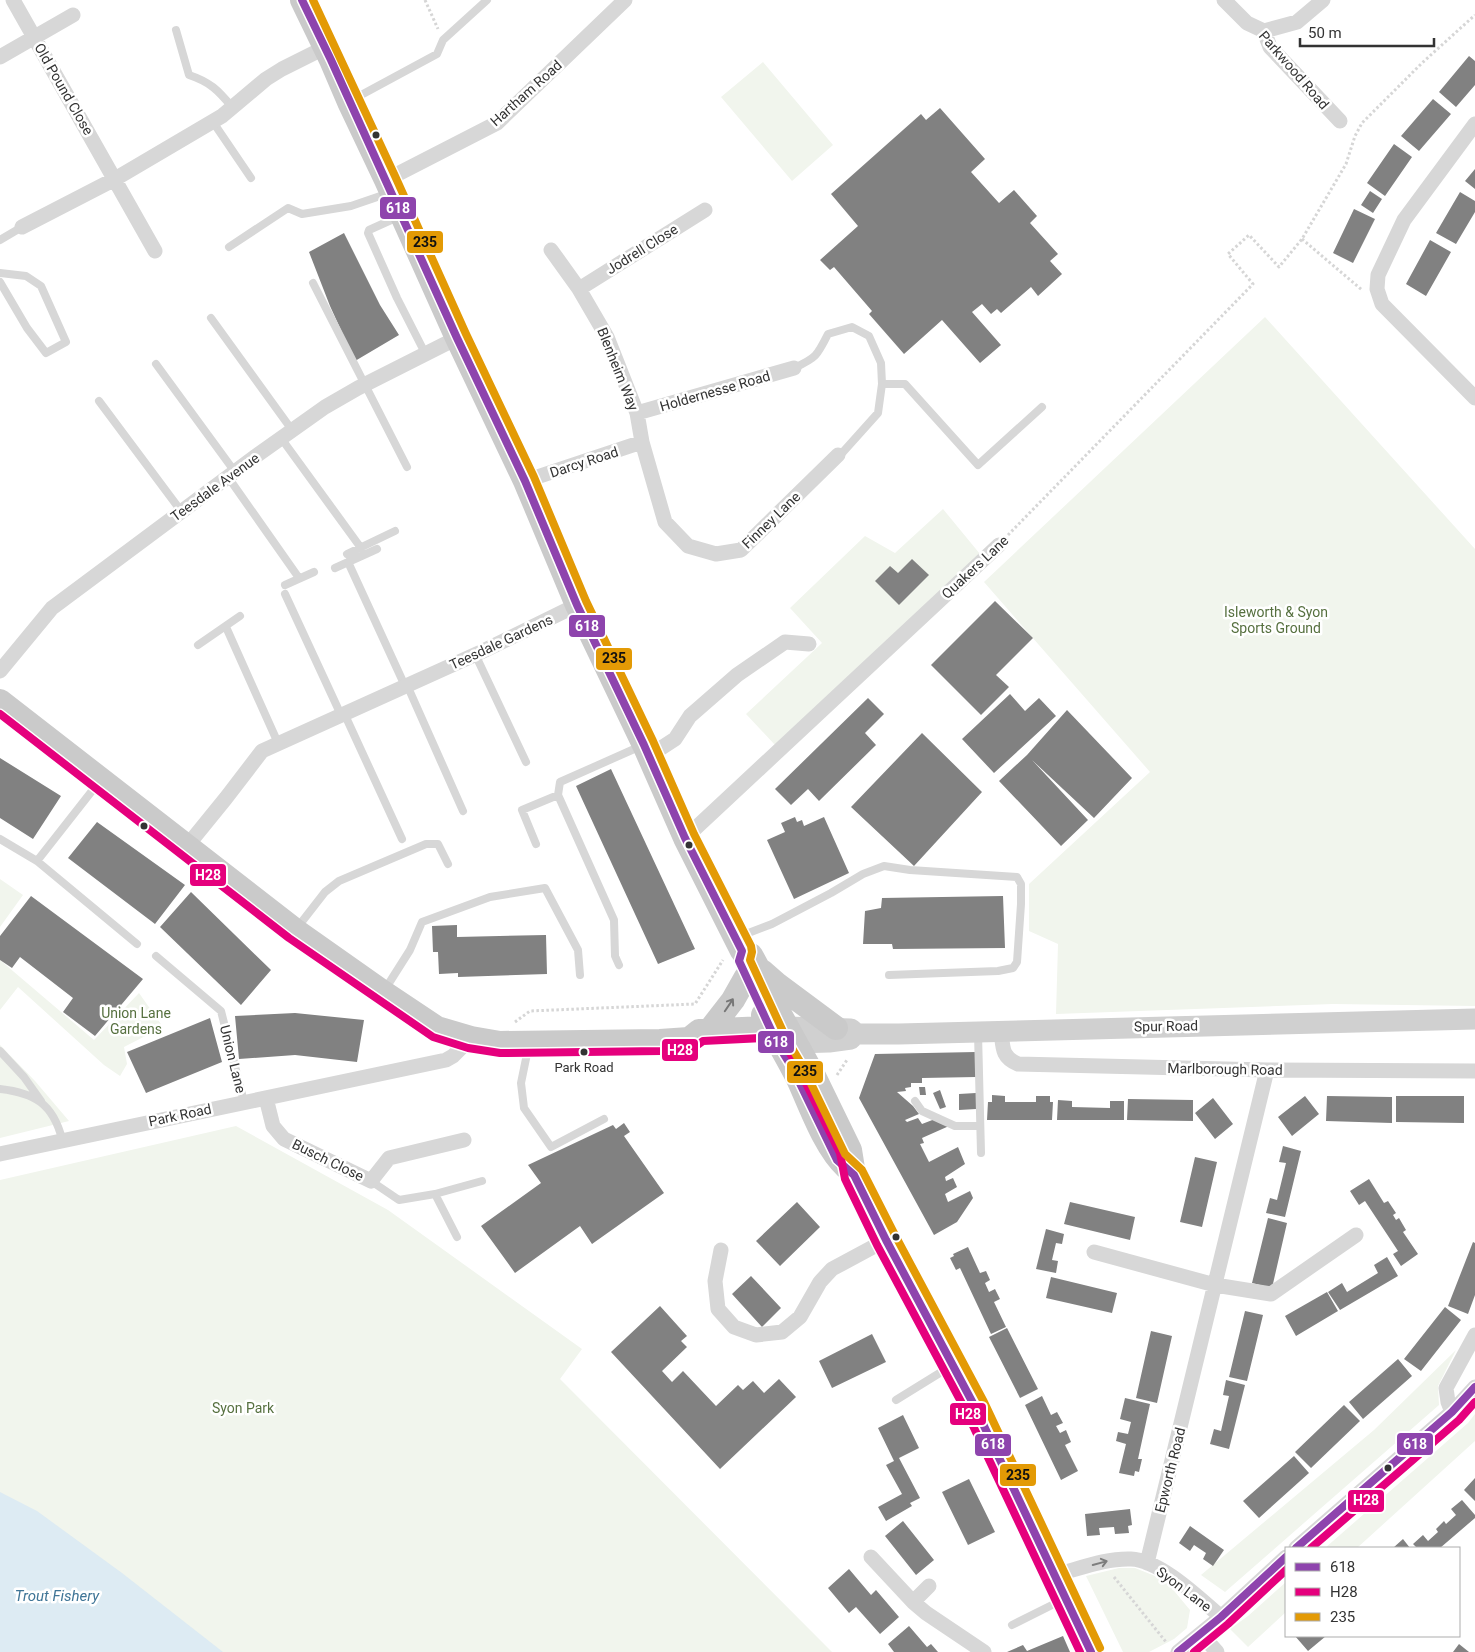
<svg xmlns="http://www.w3.org/2000/svg" width="1475" height="1652" font-family="Roboto,sans-serif">
	<rect width="100%" height="100%" fill="#fff"/>
	<path fill="#f1f5ed" d="M 763,62 L 833,145 L 792,181 L 721,97 Z
		M 1265,317 L 1475,549 L 1475,1006 L 1333,1004 L 1056,1014 L 1058,944 L 1029,931 L 1029,884 L 1150,772 L 984,582 Z
		M 943,509 L 980,554 L 775,745 L 746,714 L 822,643 L 790,608 L 865,536 L 895,553 Z
		M 0,879 L 23,895 L 0,927 Z
		M 0,960 L 94,1040 L 139,993 L 163,1027 L 124,1047 L 127,1064 L 120,1076 L 104,1065 L 18,987 L 0,1010 Z
		M 0,1045 L 35,1081 L 69,1121 L 0,1138 Z
		M 236,1126 L 388,1210 L 582,1349 L 560,1379 L 832,1652 L 0,1652 L 0,1180 Z
		M 1456,1350 L 1438,1386 L 1439,1405 L 1225,1592 L 1201,1575 L 1374,1430 Z
		M 1475,1414 L 1475,1441 L 1357,1548 L 1325,1548 L 1468,1423 Z
		M 1119,1568 L 1135,1568 L 1165,1580 L 1190,1610 L 1187,1628 L 1174,1639 L 1149,1652 L 1123,1652 L 1086,1576 Z
		M 1286,1582 L 1286,1612 L 1248,1647 L 1230,1629 L 1248,1616 Z"/>
	<path fill="#ddebf3" d="M 0,1492 L 37,1511 L 122,1573 L 223,1652 L 0,1652 Z"/>
	<path fill="#818181" d="M 1469,56 L 1475,61 L 1475,85 L 1456,107 L 1439,92 Z
		M 1433,99 L 1451,114 L 1419,151 L 1401,136 Z
		M 940,108 L 985,159 L 971,172 L 999,203 L 1014,190 L 1037,216 L 1030,223 L 1058,254 L 1050,261 L 1062,274 L 1038,296 L 1031,287 L 1001,313 L 997,309 L 991,314 L 982,304 L 972,312 L 1001,345 L 980,363 L 942,320 L 904,354 L 869,314 L 872,311 L 834,267 L 830,270 L 820,260 L 858,226 L 831,194 L 921,114 L 926,120 Z
		M 1394,144 L 1412,157 L 1385,196 L 1367,183 Z
		M 1475,169 L 1475,189 L 1465,181 Z
		M 1370,191 L 1382,199 L 1373,213 L 1361,205 Z
		M 1460,192 L 1475,201 L 1475,212 L 1456,244 L 1436,233 Z
		M 1354,209 L 1375,219 L 1353,263 L 1333,253 Z
		M 344,233 L 380,305 L 399,335 L 355,361 L 330,306 L 309,252 Z
		M 1430,240 L 1451,252 L 1426,296 L 1406,284 Z
		M 912,559 L 929,575 L 899,605 L 875,581 L 890,566 L 898,573 Z
		M 995,601 L 1033,638 L 996,675 L 1009,687 L 981,715 L 931,665 Z
		M 1010,694 L 1025,711 L 1039,698 L 1056,716 L 994,773 L 962,739 Z
		M 868,698 L 884,714 L 865,733 L 876,745 L 819,801 L 808,789 L 791,805 L 775,789 Z
		M 1067,710 L 1132,778 L 1094,818 L 1032,760 L 1088,820 L 1061,846 L 999,781 L 1027,755 Z
		M 922,733 L 982,792 L 914,866 L 851,807 Z
		M 0,758 L 61,796 L 33,839 L 0,818 Z
		M 611,769 L 695,949 L 658,964 L 576,786 Z
		M 795,817 L 797,822 L 802,820 L 804,826 L 824,817 L 849,873 L 794,899 L 767,840 L 785,832 L 781,823 Z
		M 97,822 L 185,885 L 155,924 L 68,858 Z
		M 191,892 L 271,970 L 241,1005 L 160,927 Z
		M 31,896 L 143,979 L 95,1036 L 63,1012 L 73,998 L 20,957 L 12,968 L 0,960 L 0,936 Z
		M 1003,896 L 1005,948 L 893,949 L 892,944 L 863,944 L 865,911 L 881,908 L 882,898 Z
		M 457,925 L 457,937 L 546,935 L 547,974 L 458,977 L 458,973 L 439,974 L 438,952 L 433,952 L 432,926 Z
		M 295,1013 L 364,1020 L 357,1062 L 295,1055 L 239,1059 L 235,1016 Z
		M 210,1018 L 222,1062 L 146,1093 L 127,1052 Z
		M 976,1052 L 976,1077 L 922,1078 L 922,1083 L 911,1083 L 911,1087 L 905,1088 L 906,1091 L 897,1092 L 913,1106 L 919,1114 L 905,1120 L 907,1122 L 918,1118 L 922,1124 L 935,1119 L 949,1126 L 922,1138 L 924,1143 L 920,1144 L 929,1162 L 958,1147 L 965,1164 L 945,1177 L 946,1181 L 953,1178 L 957,1187 L 945,1194 L 948,1202 L 970,1191 L 973,1198 L 957,1222 L 934,1235 L 859,1098 L 875,1054 Z
		M 919,1087 L 925,1087 L 926,1095 L 920,1095 Z
		M 940,1090 L 946,1107 L 940,1109 L 933,1093 Z
		M 976,1093 L 976,1109 L 959,1110 L 959,1094 Z
		M 992,1095 L 1005,1096 L 1005,1102 L 1036,1102 L 1036,1096 L 1050,1096 L 1050,1102 L 1053,1102 L 1052,1120 L 987,1120 L 988,1102 L 992,1102 Z
		M 1305,1096 L 1319,1114 L 1292,1136 L 1278,1117 Z
		M 1327,1096 L 1392,1097 L 1392,1123 L 1326,1121 Z
		M 1396,1096 L 1464,1096 L 1464,1123 L 1396,1122 Z
		M 1213,1098 L 1233,1124 L 1215,1139 L 1195,1113 Z
		M 1128,1099 L 1193,1100 L 1193,1121 L 1127,1120 Z
		M 1058,1100 L 1072,1101 L 1072,1107 L 1110,1108 L 1110,1101 L 1124,1101 L 1124,1120 L 1057,1120 Z
		M 624,1123 L 630,1132 L 624,1136 L 664,1193 L 592,1244 L 580,1226 L 515,1273 L 481,1226 L 541,1183 L 528,1165 L 613,1125 L 616,1129 Z
		M 1283,1146 L 1301,1151 L 1285,1217 L 1266,1213 L 1270,1198 L 1277,1200 L 1286,1163 L 1279,1162 Z
		M 1195,1157 L 1217,1162 L 1202,1227 L 1180,1222 Z
		M 1369,1179 L 1384,1203 L 1388,1201 L 1396,1213 L 1393,1215 L 1396,1220 L 1399,1218 L 1406,1230 L 1403,1232 L 1418,1254 L 1401,1266 L 1393,1254 L 1398,1251 L 1365,1201 L 1359,1205 L 1350,1191 Z
		M 797,1202 L 820,1227 L 780,1266 L 756,1241 Z
		M 1070,1202 L 1135,1217 L 1130,1240 L 1064,1224 Z
		M 1268,1218 L 1287,1223 L 1272,1288 L 1252,1283 Z
		M 1046,1229 L 1064,1234 L 1062,1244 L 1056,1243 L 1052,1260 L 1058,1261 L 1056,1273 L 1036,1269 Z
		M 1473,1242 L 1475,1243 L 1475,1295 L 1468,1314 L 1448,1306 Z
		M 968,1247 L 980,1273 L 986,1271 L 990,1280 L 985,1283 L 989,1292 L 995,1289 L 1000,1299 L 994,1302 L 1006,1327 L 991,1334 L 960,1268 L 956,1270 L 950,1258 L 954,1256 L 953,1254 Z
		M 1387,1257 L 1398,1276 L 1340,1310 L 1328,1292 L 1342,1283 L 1347,1292 L 1378,1273 L 1374,1265 Z
		M 751,1276 L 781,1308 L 762,1327 L 732,1294 Z
		M 1051,1277 L 1117,1293 L 1112,1313 L 1046,1298 Z
		M 1327,1292 L 1338,1311 L 1296,1336 L 1285,1316 Z
		M 660,1306 L 687,1336 L 681,1341 L 687,1347 L 662,1371 L 672,1382 L 683,1371 L 716,1406 L 738,1385 L 743,1390 L 753,1381 L 764,1393 L 779,1379 L 796,1397 L 720,1469 L 611,1352 Z
		M 1445,1307 L 1461,1320 L 1421,1371 L 1404,1359 Z
		M 1245,1311 L 1263,1315 L 1247,1381 L 1229,1377 Z
		M 1007,1328 L 1038,1389 L 1020,1398 L 989,1337 Z
		M 1151,1331 L 1172,1336 L 1157,1403 L 1136,1398 Z
		M 872,1334 L 886,1362 L 832,1388 L 819,1361 Z
		M 1398,1359 L 1412,1376 L 1363,1419 L 1349,1402 Z
		M 1226,1380 L 1245,1385 L 1229,1449 L 1210,1444 L 1214,1429 L 1221,1431 L 1229,1396 L 1223,1395 Z
		M 1042,1396 L 1051,1415 L 1057,1412 L 1063,1423 L 1056,1426 L 1060,1433 L 1066,1430 L 1071,1442 L 1065,1445 L 1078,1471 L 1061,1480 L 1025,1405 Z
		M 1125,1398 L 1150,1404 L 1138,1459 L 1142,1459 L 1139,1472 L 1135,1471 L 1134,1476 L 1119,1473 L 1126,1444 L 1116,1441 L 1118,1432 L 1128,1434 L 1131,1422 L 1120,1419 Z
		M 1344,1405 L 1360,1421 L 1311,1468 L 1295,1452 Z
		M 903,1415 L 919,1448 L 899,1458 L 920,1498 L 910,1503 L 912,1506 L 886,1521 L 878,1507 L 902,1494 L 886,1465 L 894,1461 L 878,1428 Z
		M 1294,1456 L 1309,1473 L 1259,1518 L 1243,1501 Z
		M 1475,1478 L 1475,1501 L 1464,1490 Z
		M 969,1479 L 995,1532 L 968,1545 L 942,1492 Z
		M 1462,1500 L 1475,1515 L 1475,1518 L 1440,1548 L 1417,1548 L 1413,1544 L 1423,1535 L 1428,1541 L 1438,1532 L 1436,1529 L 1444,1521 L 1446,1524 L 1456,1515 L 1451,1509 Z
		M 1130,1509 L 1132,1525 L 1128,1526 L 1129,1533 L 1115,1534 L 1114,1527 L 1099,1528 L 1100,1535 L 1087,1536 L 1085,1514 Z
		M 903,1521 L 934,1560 L 916,1575 L 885,1536 Z
		M 1190,1526 L 1224,1550 L 1213,1566 L 1203,1559 L 1206,1553 L 1194,1545 L 1190,1551 L 1179,1543 Z
		M 1403,1539 L 1410,1548 L 1393,1548 Z
		M 849,1569 L 871,1595 L 876,1590 L 899,1617 L 880,1634 L 856,1607 L 849,1613 L 828,1588 Z
		M 909,1626 L 927,1647 L 931,1644 L 938,1652 L 894,1652 L 888,1644 Z
		M 1063,1636 L 1070,1652 L 1007,1652 L 1023,1645 L 1027,1651 Z
		M 1295,1636 L 1326,1636 L 1308,1651 Z
		M 1459,1644 L 1469,1652 L 1453,1652 Z"/>
	<g fill="none" stroke-linecap="round" stroke-linejoin="round">
		<path stroke="#d6d6d6" stroke-width="3" stroke-dasharray="2.5 2.5" stroke-linecap="butt" d="M 425,0 L 438,29
			M 1302,239 L 1362,290
			M 1008,535 L 1253,284 L 1228,254 L 1249,235 L 1279,267 L 1302,239 L 1346,164 L 1355,136 L 1362,123 L 1422,63 L 1475,15
			M 515,1022 L 530,1011 L 695,1004 L 723,960
			M 837,1075 L 847,1060
			M 1114,1577 L 1166,1642"/>
		<path stroke="#d7d7d7" stroke-width="8" d="M 176,30 L 189,75 C 210,82 218,90 232,107
			M 350,101 L 437,54 L 443,40 L 487,0
			M 213,122 L 251,178
			M 400,216 L 369,230 L 368,233 L 397,298 L 425,353
			M 0,240 L 22,227
			M 229,247 L 288,208 L 302,214 L 351,206 L 389,193
			M 0,273 L 26,276 L 41,286 L 66,342 L 46,353 L 27,328 L 0,282
			M 313,283 L 407,467
			M 211,318 L 292,430
			M 156,364 L 235,472
			M 794,368 C 816,358 817,356 828,334 L 852,327 L 869,336 L 881,363 L 882,384 L 878,413 L 843,452 L 838,455
			M 882,384 L 905,384 L 978,465 L 1042,407
			M 99,401 L 181,511
			M 281,438 L 361,548
			M 228,477 L 299,578
			M 347,554 L 395,531
			M 348,562 L 405,686
			M 335,568 L 377,549
			M 285,585 L 314,572
			M 285,594 L 341,715
			M 226,627 L 278,743
			M 198,645 L 240,616
			M 475,654 L 526,762
			M 407,685 L 463,811
			M 344,713 L 402,839
			M 0,839 L 37,861 L 137,944
			M 536,844 L 522,810 L 558,795
			M 37,861 L 99,782
			M 297,928 L 325,892 L 339,881 L 426,844 L 438,844 L 448,864
			M 738,937 L 772,924 L 831,893 L 863,874 L 884,866 L 910,870 L 1017,877 L 1021,884 L 1021,904 L 1017,962 L 1013,968 L 998,971 L 889,975
			M 156,956 L 221,1011 L 244,1102
			M 619,965 L 615,956 L 614,920 L 558,795 L 560,782 L 641,746
			M 384,991 L 410,950 L 422,922 L 490,897 L 545,888 L 578,950 L 580,975
			M 978,1033 L 981,1153
			M 529,1044 L 521,1083 L 524,1108 L 551,1147 L 604,1119
			M 0,1051 L 24,1077 L 41,1101
			M 0,1089 C 35,1093 53,1104 62,1139
			M 915,1101 L 922,1111 L 955,1126 L 980,1126
			M 371,1181 L 399,1200 L 435,1194 L 457,1237
			M 435,1194 L 482,1181
			M 896,1400 L 951,1366
			M 1012,1625 L 1064,1599"/>
		<path stroke="#d7d7d7" stroke-width="15" d="M 13,0 L 155,251
			M 1224,0 L 1247,23 L 1264,31 L 1270,47 L 1340,121
			M 1264,31 L 1297,22 L 1323,0
			M 0,57 L 73,15
			M 1475,124 L 1404,220 L 1378,275 L 1377,289 L 1382,304 L 1475,398
			M 386,180 L 497,123 L 625,0
			M 22,227 L 115,179 L 222,116 L 266,79 L 282,69 L 324,48
			M 551,250 L 579,289 L 607,337 L 637,413 L 642,442 L 665,522 L 688,546 L 716,554 L 741,550 L 838,455
			M 579,289 L 705,210
			M 637,413 L 794,368
			M 525,481 L 642,442
			M 0,671 L 52,608 L 256,456 L 325,407 L 358,388 L 457,338
			M 649,756 L 675,739 L 690,716 L 737,675 L 785,642 L 809,644
			M 685,838 L 999,545
			M 187,846 L 226,798 L 262,751 L 481,652 L 577,605
			M 1001,1030 C 1003,1047 1001,1057 1018,1064 L 1267,1070 L 1475,1071
			M 266,1098 L 273,1126 L 284,1139 L 371,1181 L 389,1158 L 464,1140
			M 0,1154 L 446,1060 L 453,1056 L 471,1038
			M 721,1250 L 715,1281 L 718,1309 L 734,1327 L 756,1335 L 782,1332 L 800,1317 L 820,1282 L 832,1269 L 886,1240
			M 1094,1252 L 1215,1285 L 1271,1294 L 1356,1235
			M 1452,1412 L 1448,1402 L 1446,1388 L 1475,1335
			M 1296,1548 L 1452,1412 L 1475,1387
			M 871,1557 L 913,1602 L 926,1613 L 984,1652
			M 1147,1563 L 1267,1070
			M 1055,1575 C 1079,1569 1105,1558 1131,1559 C 1160,1560 1199,1598 1221,1617
			M 913,1602 L 929,1586
			M 1201,1634 L 1217,1652
			M 1178,1652 L 1221,1617 L 1286,1557"/>
		<path stroke="#d0d0d0" stroke-width="21" d="M 787,1027 L 851,1029 L 857,1034 L 899,1034 L 1475,1019
			M 796,1043 L 829,1042 L 851,1039"/>
		<path stroke="#cacaca" stroke-width="24" d="M 302,0 L 331,60 L 349,102 L 386,180 L 457,338 L 525,481 L 577,605 L 644,745 L 685,838 L 742,951 L 751,955 L 757,966 L 775,1005 L 813,1074 L 850,1150 L 854,1175 L 886,1240 L 975,1407 L 1091,1652
			M 0,701 L 295,930 L 383,992 L 437,1028 L 471,1038 L 500,1043 L 660,1041 L 689,1039 L 699,1031 L 787,1027
			M 762,971 L 778,985 L 836,1028
			M 763,1015 C 774,1036 787,1057 798,1079 C 810,1105 825,1148 846,1167
			M 709,1031 L 733,1000 L 746,977"/>
		<defs>
			<path id="bus-1" d="M 302,0 L 331,60 L 457,338 L 525,481 L 577,605 L 644,745 L 685,838 L 742,951 L 739,961 L 777,1043 L 793,1069 L 837,1160 L 854,1175 L 886,1240 L 975,1407 L 1091,1652
				M 1296,1548 L 1452,1412 L 1475,1387
				M 1178,1652 L 1221,1617 L 1286,1557"/>
			<path id="bus-2" d="M 0,714 L 289,938 L 433,1037 L 468,1048 L 500,1053 L 661,1051 L 692,1049 L 703,1041 L 781,1037 L 800,1071 L 840,1153 L 845,1179 L 877,1245 L 966,1411 L 1080,1652
				M 1311,1548 L 1459,1420 L 1475,1402
				M 1194,1652 L 1228,1624 L 1286,1570"/>
			<path id="bus-3" d="M 313,0 L 395,176 L 466,334 L 534,477 L 586,601 L 653,741 L 694,834 L 751,946 L 752,952 L 750,960 L 786,1038 L 802,1065 L 845,1154 L 862,1170 L 895,1235 L 984,1402 L 1100,1648"/>
		</defs>
		<use href="#bus-1" stroke="#fff" stroke-width="11"/>
		<use href="#bus-2" stroke="#fff" stroke-width="11"/>
		<use href="#bus-3" stroke="#fff" stroke-width="11"/>
		<use href="#bus-1" stroke="#8e44ad" stroke-width="8"/>
		<use href="#bus-2" stroke="#e5007d" stroke-width="8"/>
		<use href="#bus-3" stroke="#e39a05" stroke-width="8"/>
	</g>
	<defs><path id="oneway-shaft" d="M-6 0H5M1.5-3L5.5 0L1.5 3" fill="none" stroke-width="1.6" stroke-linecap="round" stroke-linejoin="round" transform="scale(1.25)"/></defs>
	<use stroke="#777" href="#oneway-shaft" transform="translate(729 1005) rotate(-56)"/>
	<use stroke="#7d7d7d" href="#oneway-shaft" transform="translate(1100 1563) rotate(-15)"/>
	<g fill="#333" stroke="#fff" stroke-width="2">
		<circle cx="376" cy="135" r="4.5"/>
		<circle cx="144" cy="826" r="4.5"/>
		<circle cx="689" cy="845" r="4.5"/>
		<circle cx="584" cy="1052" r="4.5"/>
		<circle cx="896" cy="1237" r="4.5"/>
		<circle cx="1388" cy="1468" r="4.5"/>
	</g>
	<g text-anchor="middle" stroke-width="5" stroke-linejoin="round" paint-order="stroke">
		<g font-size="13" fill="#333" stroke="#fff">
			<text x="584" y="1072">Park Road</text>
		</g>
		<g font-size="14" fill="#333" stroke="#fff">
			<text transform="translate(1294 70) rotate(49)" y="5">Parkwood Road</text>
			<text transform="translate(64 89) rotate(60)" y="5">Old Pound Close</text>
			<text transform="translate(526 93) rotate(-42)" y="5">Hartham Road</text>
			<text transform="translate(642 249) rotate(-32)" y="5">Jodrell Close</text>
			<text transform="translate(618 369) rotate(68)" y="5">Blenheim Way</text>
			<text transform="translate(715 391) rotate(-16)" y="5">Holdernesse Road</text>
			<text transform="translate(584 462) rotate(-18)" y="5">Darcy Road</text>
			<text transform="translate(215 487) rotate(-36)" y="5">Teesdale Avenue</text>
			<text transform="translate(771 520) rotate(-44)" y="5">Finney Lane</text>
			<text transform="translate(975 567) rotate(-43)" y="5">Quakers Lane</text>
			<text transform="translate(501 642) rotate(-25)" y="5">Teesdale Gardens</text>
			<text transform="translate(1166 1026) rotate(-1)" y="5">Spur Road</text>
			<text transform="translate(233 1059) rotate(76)" y="5">Union Lane</text>
			<text transform="translate(1225 1069) rotate(1)" y="5">Marlborough Road</text>
			<text transform="translate(180 1115) rotate(-12)" y="5">Park Road</text>
			<text transform="translate(328 1160) rotate(26)" y="5">Busch Close</text>
			<text transform="translate(1170 1470) rotate(-76)" y="5">Epworth Road</text>
			<text transform="translate(1184 1589) rotate(37)" y="5">Syon Lane</text>
		</g>
		<g font-size="14" fill="#56703f" stroke="#fff">
			<text x="1276" y="617">Isleworth &amp; Syon<tspan x="1276" dy="16">Sports Ground</tspan></text>
			<text x="136" y="1018">Union Lane<tspan x="136" dy="16">Gardens</tspan></text>
			<text x="243" y="1413">Syon Park</text>
		</g>
		<g font-size="15" font-style="italic" fill="#3f7597" stroke="#fff">
			<text x="57" y="1601">Trout Fishery</text>
		</g>
	</g>
	<g stroke="#fff" stroke-width="2">
		<rect x="379" y="196" width="38" height="24" rx="5" fill="#8e44ad"/>
		<rect x="406" y="230" width="38" height="24" rx="5" fill="#e39a05"/>
		<rect x="568" y="614" width="38" height="24" rx="5" fill="#8e44ad"/>
		<rect x="595" y="647" width="38" height="24" rx="5" fill="#e39a05"/>
		<rect x="189" y="863" width="38" height="24" rx="5" fill="#e5007d"/>
		<rect x="757" y="1030" width="38" height="24" rx="5" fill="#8e44ad"/>
		<rect x="661" y="1038" width="38" height="24" rx="5" fill="#e5007d"/>
		<rect x="786" y="1060" width="38" height="24" rx="5" fill="#e39a05"/>
		<rect x="949" y="1402" width="38" height="24" rx="5" fill="#e5007d"/>
		<rect x="1396" y="1432" width="38" height="24" rx="5" fill="#8e44ad"/>
		<rect x="974" y="1433" width="38" height="24" rx="5" fill="#8e44ad"/>
		<rect x="999" y="1463" width="38" height="24" rx="5" fill="#e39a05"/>
		<rect x="1347" y="1489" width="38" height="24" rx="5" fill="#e5007d"/>
	</g>
	<g font-size="14" text-anchor="middle" font-weight="bold" fill="#fff">
		<text x="398" y="213">618</text>
		<text x="587" y="631">618</text>
		<text x="208" y="880">H28</text>
		<text x="776" y="1047">618</text>
		<text x="680" y="1055">H28</text>
		<text x="968" y="1419">H28</text>
		<text x="1415" y="1449">618</text>
		<text x="993" y="1449">618</text>
		<text x="1366" y="1505">H28</text>
	</g>
	<g font-size="14" text-anchor="middle" font-weight="bold" fill="#111">
		<text x="425" y="247">235</text>
		<text x="614" y="663">235</text>
		<text x="805" y="1076">235</text>
		<text x="1018" y="1480">235</text>
	</g>
	<rect x="1285" y="1547" width="175" height="90" fill="#ffffff" stroke="#adadad"/>
	<rect x="1295" y="1563" width="25" height="8" fill="#8e44ad" stroke="#adadad"/>
	<text x="1330" y="1572" font-size="15" fill="#333333">618</text>
	<rect x="1295" y="1588" width="25" height="8" fill="#e5007d" stroke="#adadad"/>
	<text x="1330" y="1597" font-size="15" fill="#333333">H28</text>
	<rect x="1295" y="1613" width="25" height="8" fill="#e39a05" stroke="#adadad"/>
	<text x="1330" y="1622" font-size="15" fill="#333333">235</text>
	<path d="M1300 38v8h134v-8" fill="none" stroke="#333333" stroke-width="2.5"/>
	<text x="1308" y="38" font-size="15" fill="#333333" stroke="#ffffff" stroke-width="4" paint-order="stroke">50 m</text>
</svg>
